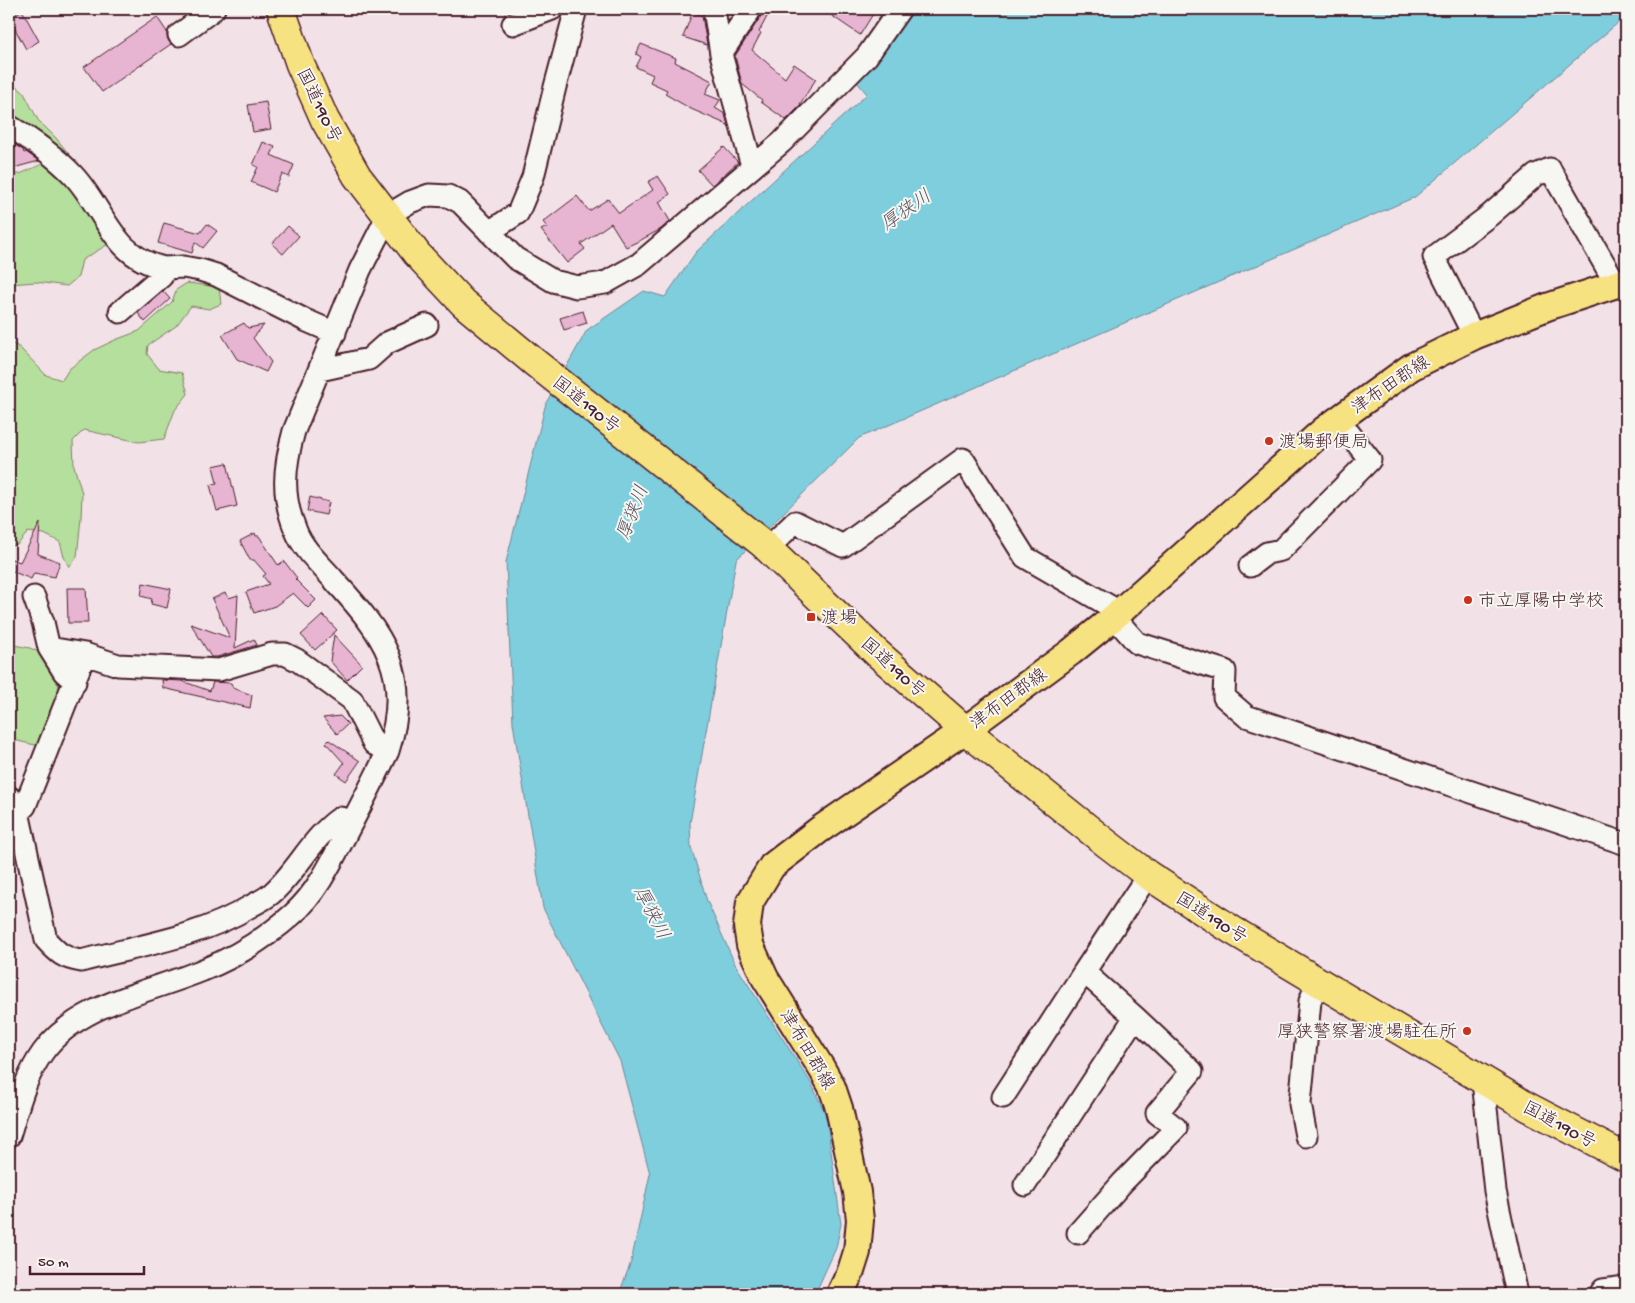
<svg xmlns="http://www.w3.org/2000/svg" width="1635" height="1303" font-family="'Gochi Hand','Klee One',sans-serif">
	<rect width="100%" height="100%" fill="#f2e2e8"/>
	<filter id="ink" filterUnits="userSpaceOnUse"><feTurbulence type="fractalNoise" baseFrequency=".02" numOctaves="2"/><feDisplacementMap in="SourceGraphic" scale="10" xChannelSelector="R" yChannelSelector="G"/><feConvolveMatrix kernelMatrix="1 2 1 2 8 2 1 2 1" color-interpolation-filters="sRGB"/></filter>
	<g filter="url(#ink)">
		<path fill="#b5df9c" stroke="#807f64" d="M 9,79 L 24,93 L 38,120 L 56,138 L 87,176 L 125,234 L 82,260 L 78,277 L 67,286 L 36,282 L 9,284 L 9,174 L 20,174 L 49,161 L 9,120 Z
			M 187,283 L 219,287 L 221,304 L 209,309 L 191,306 L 176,326 L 148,345 L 147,354 L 159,369 L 182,373 L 188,394 L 175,410 L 164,439 L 139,442 L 84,430 L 73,441 L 74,466 L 82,493 L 81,518 L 77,557 L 69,567 L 64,557 L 60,542 L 44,534 L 28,532 L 18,544 L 9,547 L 9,341 L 20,348 L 46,375 L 62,380 L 69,369 L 94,350 L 115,340 L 139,331 L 172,302 L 176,290 Z
			M 9,644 L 30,648 L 43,654 L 50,672 L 59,686 L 58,704 L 40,741 L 35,745 L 9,739 Z"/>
		<path fill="#7fcedd" stroke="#6a8896" d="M 914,9 L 1626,9 L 1626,16 L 1415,197 L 859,438 L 736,560 L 690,823 L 691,847 L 707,901 L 735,964 L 811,1083 L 826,1115 L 841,1224 L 836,1248 L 815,1294 L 619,1294 L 631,1262 L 650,1174 L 620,1061 L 543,908 L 513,723 L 506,562 L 546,403 L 587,330 L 644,291 L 665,297 L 696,252 L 867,94 L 857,82 Z"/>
		<path fill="#e7b4d2" stroke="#4a1f2b" d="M 763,9 L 771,9 L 759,32 L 761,33 L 752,50 L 785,78 L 794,64 L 816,79 L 800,104 L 801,105 L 786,120 L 761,102 L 762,100 L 742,84 L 735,56 L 761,16 Z
			M 822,9 L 876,9 L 860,35 Z
			M 22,10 L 39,41 L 26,49 L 9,18 Z
			M 693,11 L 702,16 L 707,45 L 683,37 Z
			M 157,17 L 167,32 L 167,37 L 171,44 L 102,92 L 84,67 Z
			M 641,44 L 676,58 L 675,62 L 712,81 L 705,94 L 720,100 L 715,108 L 725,114 L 728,125 L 691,109 L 665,94 L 667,90 L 650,82 L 653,75 L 636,67 L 641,57 L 636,54 Z
			M 266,102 L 271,129 L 253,132 L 248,105 Z
			M 263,142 L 275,147 L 271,155 L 294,165 L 289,177 L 282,174 L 274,192 L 251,182 L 258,167 L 253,165 Z
			M 12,143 L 23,150 L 24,153 L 26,152 L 39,161 L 13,168 L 9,154 L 9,144 Z
			M 724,147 L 738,162 L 712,185 L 698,170 Z
			M 658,176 L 670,194 L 659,202 L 670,221 L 661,229 L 641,240 L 626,247 L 611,223 L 581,244 L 585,249 L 567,263 L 541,230 L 547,227 L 543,222 L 577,196 L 589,211 L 608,199 L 619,213 L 653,190 L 648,182 Z
			M 164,223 L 200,233 L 207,224 L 217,231 L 203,248 L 195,242 L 192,253 L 158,243 Z
			M 288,226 L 299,236 L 283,254 L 272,244 Z
			M 163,291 L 170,299 L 145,322 L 138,313 Z
			M 583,311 L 587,323 L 564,330 L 560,318 Z
			M 244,323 L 248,328 L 264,325 L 253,338 L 271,362 L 266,372 L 237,359 L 222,335 Z
			M 227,463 L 237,506 L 217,511 L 210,485 L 217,483 L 213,466 Z
			M 310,497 L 329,502 L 326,515 L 307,511 Z
			M 40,523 L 38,554 L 60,562 L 55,577 L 34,573 L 31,579 L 9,570 L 9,558 L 20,562 Z
			M 255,533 L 256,536 L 259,536 L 278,565 L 284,561 L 297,578 L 295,579 L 316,600 L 308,608 L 293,593 L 275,606 L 254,613 L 246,592 L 269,584 L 263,576 L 266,574 L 254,560 L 250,560 L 240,541 Z
			M 143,583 L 171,589 L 167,608 L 151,604 L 152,599 L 141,596 Z
			M 67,588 L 86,588 L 88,623 L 68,623 Z
			M 225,593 L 229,598 L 238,595 L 235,648 L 254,639 L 257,645 L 217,657 L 211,657 L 191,624 L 230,638 L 212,599 Z
			M 323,615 L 337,630 L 315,650 L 301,635 Z
			M 334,635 L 362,665 L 347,680 L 330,661 Z
			M 162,680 L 182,681 L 210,691 L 213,682 L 231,683 L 233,688 L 252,695 L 250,708 L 163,688 Z
			M 340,716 L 348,724 L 337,734 L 323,718 Z
			M 329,740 L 360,761 L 346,781 L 336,774 L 344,763 L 326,743 Z"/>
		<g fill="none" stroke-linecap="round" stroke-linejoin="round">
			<defs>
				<path id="minor" d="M 714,9 L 721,54 L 752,166
					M 513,24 L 552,9
					M 179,35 L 214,9
					M 721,54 L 751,9
					M 9,126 C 32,140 54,155 73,175 C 105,209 112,257 164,268
					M 489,232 L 518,213 L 533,177 L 555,87 L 576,9
					M 120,312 L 162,276 L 164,268 L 183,267 L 200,270 L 216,275 L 305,320 L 335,333
					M 1474,336 L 1434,257 L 1490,215 L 1536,175 L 1550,169 L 1616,284
					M 320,370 L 369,359 L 387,343 L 427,325
					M 768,548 L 795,522 L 843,546 L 963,459 L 1025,557 L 1118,611
					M 1250,566 L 1267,553 L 1281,550 L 1370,460 L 1338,419
					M 34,597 L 43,622 L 49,648 L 85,654 L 118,665 L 219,670 L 272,654 L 285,654 L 297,660 L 352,700 L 374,744 L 388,751
					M 1114,617 L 1137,643 L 1225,671 L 1224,697 L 1246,716 L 1626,844
					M 49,648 L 64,672 L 75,682
					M 9,797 L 18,812 L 46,940 C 58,953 63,958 81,961 C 138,946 201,937 251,906 C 258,902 265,899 271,894 C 297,872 311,838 340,818 L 353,821
					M 18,812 L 25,806 L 85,654
					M 1483,1081 L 1495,1191 L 1517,1294
					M 1003,1097 L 1084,972
					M 9,1136 C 18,1107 25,1077 43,1052 C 78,1003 151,992 203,970 C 236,957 266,938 293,914 C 317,893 332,861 347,832 C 361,805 375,778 388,751 C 413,673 384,635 333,579 C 320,564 303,549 296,531 C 281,496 284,467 294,431 L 360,270 L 388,215 L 410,202 L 429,195 L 448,196 L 460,202 L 515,258 L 553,281 L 577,287 L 605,283 L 639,264 L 782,142 L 867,56 L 900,9
					M 1306,1136 L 1300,1104 L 1310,1001 L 1318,981
					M 1025,1185 L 1135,1017 L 1084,972 L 1148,875
					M 1078,1233 L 1123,1182 L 1176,1128 L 1157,1113 L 1192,1071 L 1135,1017
					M 1600,1294 L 1603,1290 L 1626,1287"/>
				<path id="major" d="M 840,1294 L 851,1271 L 857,1252 L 860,1220 L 857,1192 L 839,1108 L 832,1087 L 822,1069 L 765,978 L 750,945 L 747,926 L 750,902 L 772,866 L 819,830 L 965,730 L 1071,652 L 1114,617 L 1324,430 L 1411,367 L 1474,336 L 1547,307 L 1626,281"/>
				<path id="highway" d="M 281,9 L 300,64 L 325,120 L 357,176 L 417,254 L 463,303 L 534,362 L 762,543 L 877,653 L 965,730 L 1106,843 L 1148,875 L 1232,930 L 1528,1107 L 1626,1158"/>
			</defs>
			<use href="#minor" stroke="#4a1f2b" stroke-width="25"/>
			<use href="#major" stroke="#4a1f2b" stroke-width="30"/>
			<use href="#highway" stroke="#4a1f2b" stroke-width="31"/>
			<use href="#minor" stroke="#f6f6f2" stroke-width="21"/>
			<use href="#major" stroke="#f7e281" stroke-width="26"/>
			<use href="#highway" stroke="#f7e281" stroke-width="28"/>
		</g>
	</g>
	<g fill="#c8321e" stroke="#f6f6f2" stroke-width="2">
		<circle cx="1269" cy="441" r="5"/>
		<circle cx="1468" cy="600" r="5"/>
		<rect x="806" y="612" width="10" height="10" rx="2.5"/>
		<circle cx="1467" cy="1031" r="5"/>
	</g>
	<g text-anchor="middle" stroke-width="4" stroke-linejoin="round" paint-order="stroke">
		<g font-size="18" fill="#4a1f2b" stroke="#f6f6f2">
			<text transform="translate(320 105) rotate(64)" y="6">国道190号</text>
			<text transform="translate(1390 384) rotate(-34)" y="6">津布田郡線</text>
			<text transform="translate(587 404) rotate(38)" y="6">国道190号</text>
			<text transform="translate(894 667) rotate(42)" y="6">国道190号</text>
			<text transform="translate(1008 698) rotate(-36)" y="6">津布田郡線</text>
			<text transform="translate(1212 917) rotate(32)" y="6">国道190号</text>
			<text transform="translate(808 1049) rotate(59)" y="6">津布田郡線</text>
			<text transform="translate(1560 1124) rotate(28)" y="6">国道190号</text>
		</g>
		<g font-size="18" fill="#4a1f2b" stroke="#f6f6f2" text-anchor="start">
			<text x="1279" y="447">渡場郵便局</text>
			<text x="1478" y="606">市立厚陽中学校</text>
			<text x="821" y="623">渡場</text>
			<text x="1457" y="1037" text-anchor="end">厚狭警察署渡場駐在所</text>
		</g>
		<g font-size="19" font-style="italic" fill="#5a5460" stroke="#f6f6f2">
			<text transform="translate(905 209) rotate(-35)" y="7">厚狭川</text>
			<text transform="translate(631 512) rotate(-69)" y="7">厚狭川</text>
			<text transform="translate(653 912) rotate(63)" y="7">厚狭川</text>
		</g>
	</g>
	<rect width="1635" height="1303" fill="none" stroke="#f6f6f2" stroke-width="30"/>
	<rect x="15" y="15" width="1605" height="1273" fill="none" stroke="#4a1f2b" stroke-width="2" filter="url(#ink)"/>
	<path d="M30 1266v8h114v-8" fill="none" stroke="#4a1f2b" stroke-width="2.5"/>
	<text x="38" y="1266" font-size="15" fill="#4a1f2b" stroke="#f6f6f2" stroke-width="4" paint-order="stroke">50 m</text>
</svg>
